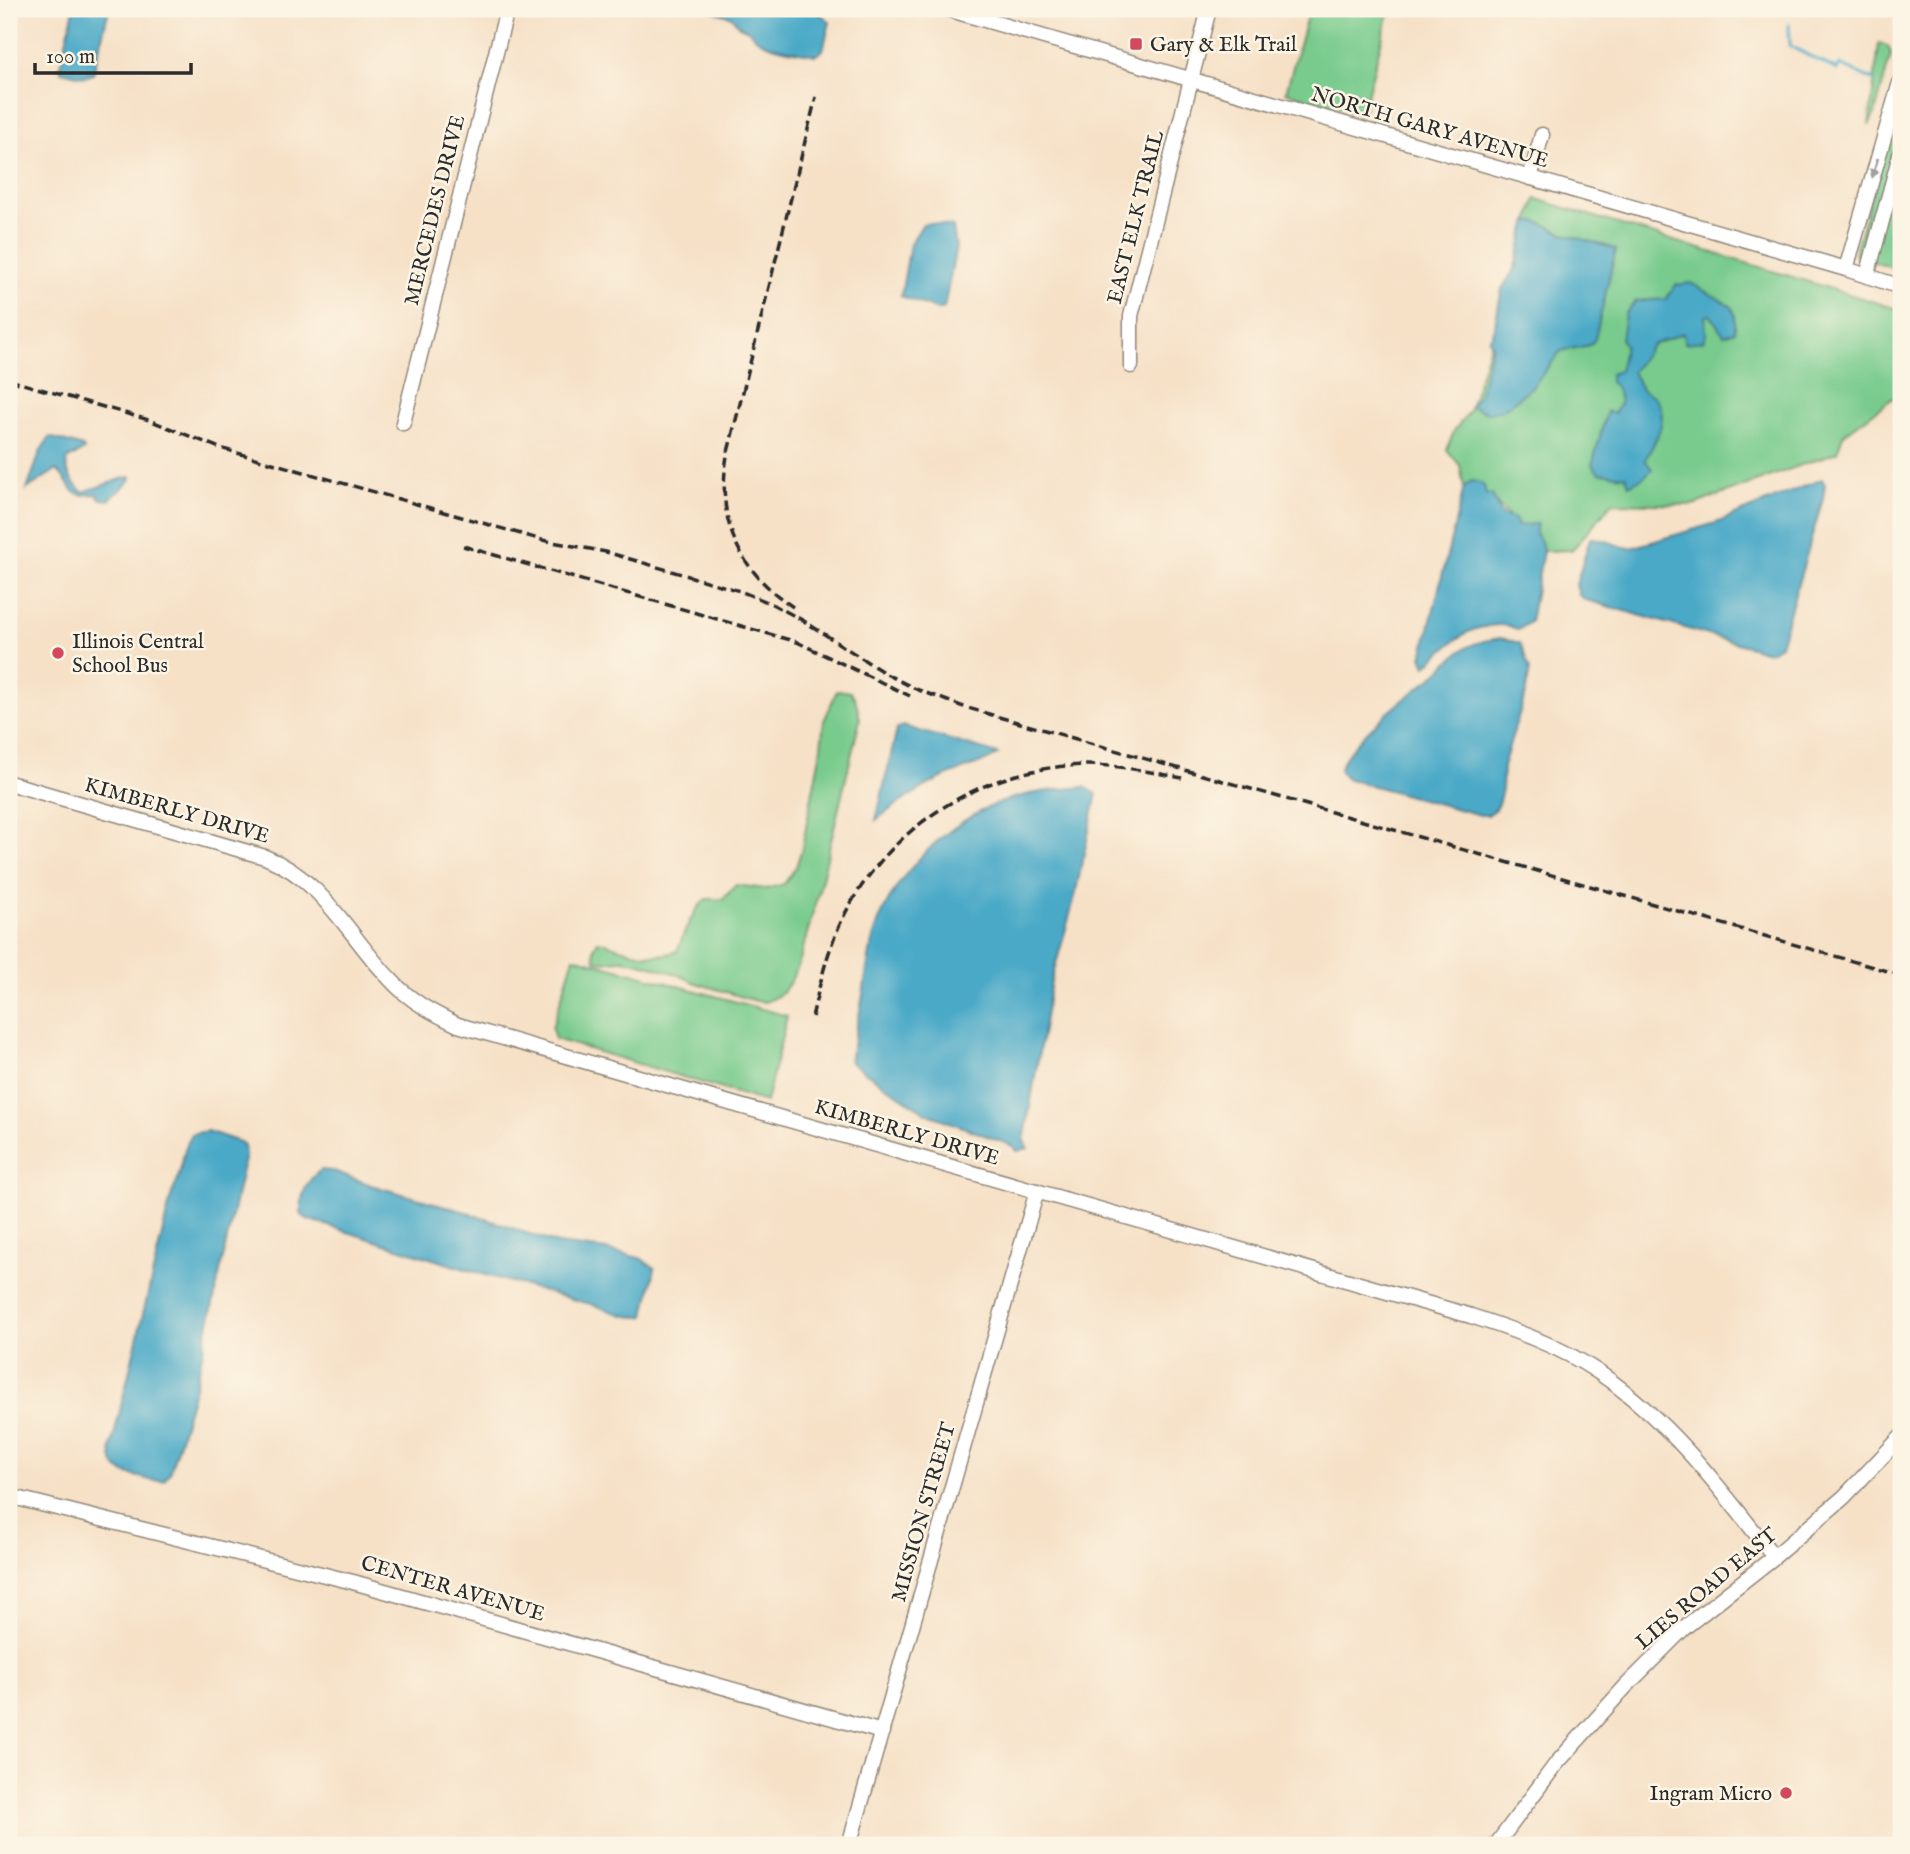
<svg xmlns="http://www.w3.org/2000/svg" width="1910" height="1854" font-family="'IM FELL English',serif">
	<rect width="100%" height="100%" fill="#fcf5e5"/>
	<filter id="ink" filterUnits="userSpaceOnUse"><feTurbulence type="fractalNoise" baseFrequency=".0143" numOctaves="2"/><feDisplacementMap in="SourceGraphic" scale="14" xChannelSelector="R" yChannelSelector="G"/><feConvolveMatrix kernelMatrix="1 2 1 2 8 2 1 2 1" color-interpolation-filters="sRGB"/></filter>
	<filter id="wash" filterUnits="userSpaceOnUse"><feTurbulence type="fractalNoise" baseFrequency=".00686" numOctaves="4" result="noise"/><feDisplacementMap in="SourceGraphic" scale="28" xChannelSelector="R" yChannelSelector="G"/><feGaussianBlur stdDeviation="1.57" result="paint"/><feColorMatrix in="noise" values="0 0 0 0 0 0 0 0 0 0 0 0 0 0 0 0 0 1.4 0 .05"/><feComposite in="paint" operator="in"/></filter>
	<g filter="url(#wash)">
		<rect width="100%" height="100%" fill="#f6e1c7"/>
		<path fill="#78cb8d" stroke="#527b5c" stroke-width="2" d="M 1309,9 L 1390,9 L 1362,114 L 1286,92 Z
			M 1879,44 L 1888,46 L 1891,54 L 1875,113 L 1869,125 Z
			M 1901,92 L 1901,271 L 1854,255 Z
			M 1536,199 L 1901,310 L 1901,392 L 1843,435 L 1837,452 L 1693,505 L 1612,503 L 1572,550 L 1544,551 L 1495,502 L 1464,487 L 1460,465 L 1447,450 L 1454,431 L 1469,411 Z
			M 837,690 L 850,692 L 855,698 L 860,719 L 819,891 L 798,967 L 790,982 L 783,992 L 774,998 L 765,1002 L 756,1001 L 693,982 C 680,974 639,961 623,960 C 612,959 608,964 595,960 L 594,948 L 598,941 C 623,948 652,962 677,951 C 685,932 691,913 706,899 L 723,899 L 736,885 L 766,889 L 784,884 L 796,867 L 802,848 L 820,755 L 824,721 Z
			M 574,957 L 787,1016 L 766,1102 L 555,1039 L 552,1028 Z"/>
		<path fill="#48a9c7" stroke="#3a6a79" stroke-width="2" d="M 74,9 L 109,9 L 93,74 L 85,77 L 61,71 L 60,66 Z
			M 708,9 L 805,9 L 822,15 L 830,22 L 823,50 L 816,55 C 798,51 758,48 750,31 L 739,26 L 732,17 Z
			M 1528,221 L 1542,223 L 1562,233 L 1616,249 L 1595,339 L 1590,345 L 1561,351 L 1533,386 L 1503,410 L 1487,413 L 1470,406 L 1479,395 L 1492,345 L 1489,339 L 1493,334 L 1502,289 L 1517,265 L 1523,236 Z
			M 931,223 L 953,227 L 956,248 L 944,308 L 938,310 L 901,296 L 910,244 L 923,224 Z
			M 1691,283 L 1731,306 L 1735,314 L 1735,331 L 1724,335 L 1710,315 L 1705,316 L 1706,334 L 1703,341 L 1685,343 L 1683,333 L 1652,345 L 1632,372 C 1635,377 1639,387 1644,391 C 1647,394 1651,394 1654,397 C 1672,415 1655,442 1645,460 L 1652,469 L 1644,477 L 1629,485 L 1626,476 L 1599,473 L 1592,465 L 1607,411 L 1614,414 L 1620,403 L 1617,388 L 1610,382 L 1610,374 L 1619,371 L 1625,345 L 1621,339 L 1625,314 L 1636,301 L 1666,299 L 1676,285 Z
			M 50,437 L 83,447 L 84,450 L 67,460 C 65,471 73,485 83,492 L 124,478 L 131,477 L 130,481 L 109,500 L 101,499 L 96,494 C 91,494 87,495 83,495 C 69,494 67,477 56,470 L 27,489 L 41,450 Z
			M 1822,479 L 1825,485 L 1823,499 L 1780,645 L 1768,652 L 1586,600 L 1579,595 L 1576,585 L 1590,538 C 1607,538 1615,547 1631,548 L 1716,523 Z
			M 1471,481 L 1478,482 L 1484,486 L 1486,495 L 1492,494 L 1501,514 L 1515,519 L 1518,526 L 1537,524 L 1535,534 L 1541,541 L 1543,551 L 1530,622 L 1518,630 C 1504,620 1473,627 1460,637 C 1448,645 1437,656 1426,666 L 1422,657 L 1464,487 Z
			M 1501,638 L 1520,643 L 1530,670 L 1525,695 L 1503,766 L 1502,789 L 1497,808 L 1488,815 L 1480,815 L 1348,779 L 1339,771 C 1347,742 1407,697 1431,678 C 1442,669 1452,657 1464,649 C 1475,642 1489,640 1501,638 Z
			M 903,726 L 998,754 C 991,761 954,772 942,778 C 918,789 897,804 876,820 L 897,729 Z
			M 1085,787 L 1097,794 L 1074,900 L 1051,982 L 1024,1141 L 1028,1148 L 1017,1151 L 1013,1146 L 926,1113 L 850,1062 C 854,1038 860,1013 864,989 C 867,969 869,951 875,932 C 894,873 949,820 1007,800 C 1031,792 1060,789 1085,787 Z
			M 207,1131 L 240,1142 L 244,1145 L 245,1156 L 196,1383 L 170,1473 L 164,1480 C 153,1482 146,1479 135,1476 C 116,1471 113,1469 111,1448 L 172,1193 C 183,1175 180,1152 192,1134 Z
			M 321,1170 L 334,1171 L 371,1185 L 466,1212 L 558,1244 L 606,1250 L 640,1258 L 655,1268 L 645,1316 C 623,1321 600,1304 578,1301 L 458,1267 L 307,1219 L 301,1214 C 300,1197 306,1180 321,1170 Z"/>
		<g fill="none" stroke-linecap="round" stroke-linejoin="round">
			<path stroke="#48a9c7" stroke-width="3.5" d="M 1789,25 L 1790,46 L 1837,70 L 1840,65 L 1874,80"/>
		</g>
	</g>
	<g filter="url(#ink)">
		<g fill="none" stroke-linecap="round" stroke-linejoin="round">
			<defs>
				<path id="minor" d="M 947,9 L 1846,269 L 1901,287
					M 1530,178 L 1542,135
					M 1846,269 L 1901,79
					M 1867,276 L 1901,151
					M 1131,366 L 1131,316 L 1209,9
					M 403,423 L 507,9
					M 9,783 L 265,857 C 324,880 349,937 391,980 C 410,1001 433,1013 458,1025 L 1471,1316 C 1514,1330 1560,1346 1598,1372 C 1670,1421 1721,1489 1774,1557
					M 9,1496 L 353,1582 L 882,1732
					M 849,1845 L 1037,1191
					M 1496,1845 L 1556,1764 L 1626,1686 L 1685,1627 L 1774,1557 L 1844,1497 L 1901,1437"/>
			</defs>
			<use href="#minor" stroke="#908679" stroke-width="17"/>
			<use href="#minor" stroke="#fff" stroke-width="14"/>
			<path stroke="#2b2b2b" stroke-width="3.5" stroke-dasharray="10 5" stroke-linecap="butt" d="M 9,380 L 149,420 L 220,448 L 542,540 L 606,552 L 740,591 L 772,604 L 804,621 L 886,674 L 916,689 L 961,706 L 1901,975
				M 463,546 L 797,642 L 910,696
				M 793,607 C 738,570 716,520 727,456 L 816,97
				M 812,1017 C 820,984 827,951 842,920 C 887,827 983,766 1087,765 C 1119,765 1151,772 1182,778"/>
		</g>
		<defs><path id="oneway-solid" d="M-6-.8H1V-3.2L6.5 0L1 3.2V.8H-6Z" transform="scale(1.75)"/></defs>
		<use fill="#a0a0a0" href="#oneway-solid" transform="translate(1875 168) rotate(106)"/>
	</g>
	<g fill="#d1495b" stroke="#fcf5e5" stroke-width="2.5">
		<rect x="1129" y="37" width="14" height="14" rx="3.5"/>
		<circle cx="58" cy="653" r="7"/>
		<circle cx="1786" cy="1793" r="7"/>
	</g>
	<g text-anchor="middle" stroke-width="5" stroke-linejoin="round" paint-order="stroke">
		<g font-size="21" fill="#2b2b2b" stroke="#fcf5e5" text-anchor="start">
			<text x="1150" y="51">Gary &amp; Elk Trail</text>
			<text x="72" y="648">Illinois Central<tspan x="72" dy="24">School Bus</tspan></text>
			<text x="1772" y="1800" text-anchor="end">Ingram Micro</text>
		</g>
		<g font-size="21" fill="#2b2b2b" stroke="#fcf5e5">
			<text transform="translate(1430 127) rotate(16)" y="7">NORTH GARY AVENUE</text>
			<text transform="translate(434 210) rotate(-76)" y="7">MERCEDES DRIVE</text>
			<text transform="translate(1135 217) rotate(-76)" y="7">EAST ELK TRAIL</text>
			<text transform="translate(177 810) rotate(16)" y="7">KIMBERLY DRIVE</text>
			<text transform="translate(907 1132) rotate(16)" y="7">KIMBERLY DRIVE</text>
			<text transform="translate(923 1512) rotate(-74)" y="7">MISSION STREET</text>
			<text transform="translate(453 1588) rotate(16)" y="7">CENTER AVENUE</text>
			<text transform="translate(1706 1588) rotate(-40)" y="7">LIES ROAD EAST</text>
		</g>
	</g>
	<rect width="1910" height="1854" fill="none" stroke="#fcf5e5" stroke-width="35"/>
	<path d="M35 63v10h156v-10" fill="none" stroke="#2b2b2b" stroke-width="3.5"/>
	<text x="46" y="63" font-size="21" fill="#2b2b2b" stroke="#fcf5e5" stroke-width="5" paint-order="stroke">100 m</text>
</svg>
